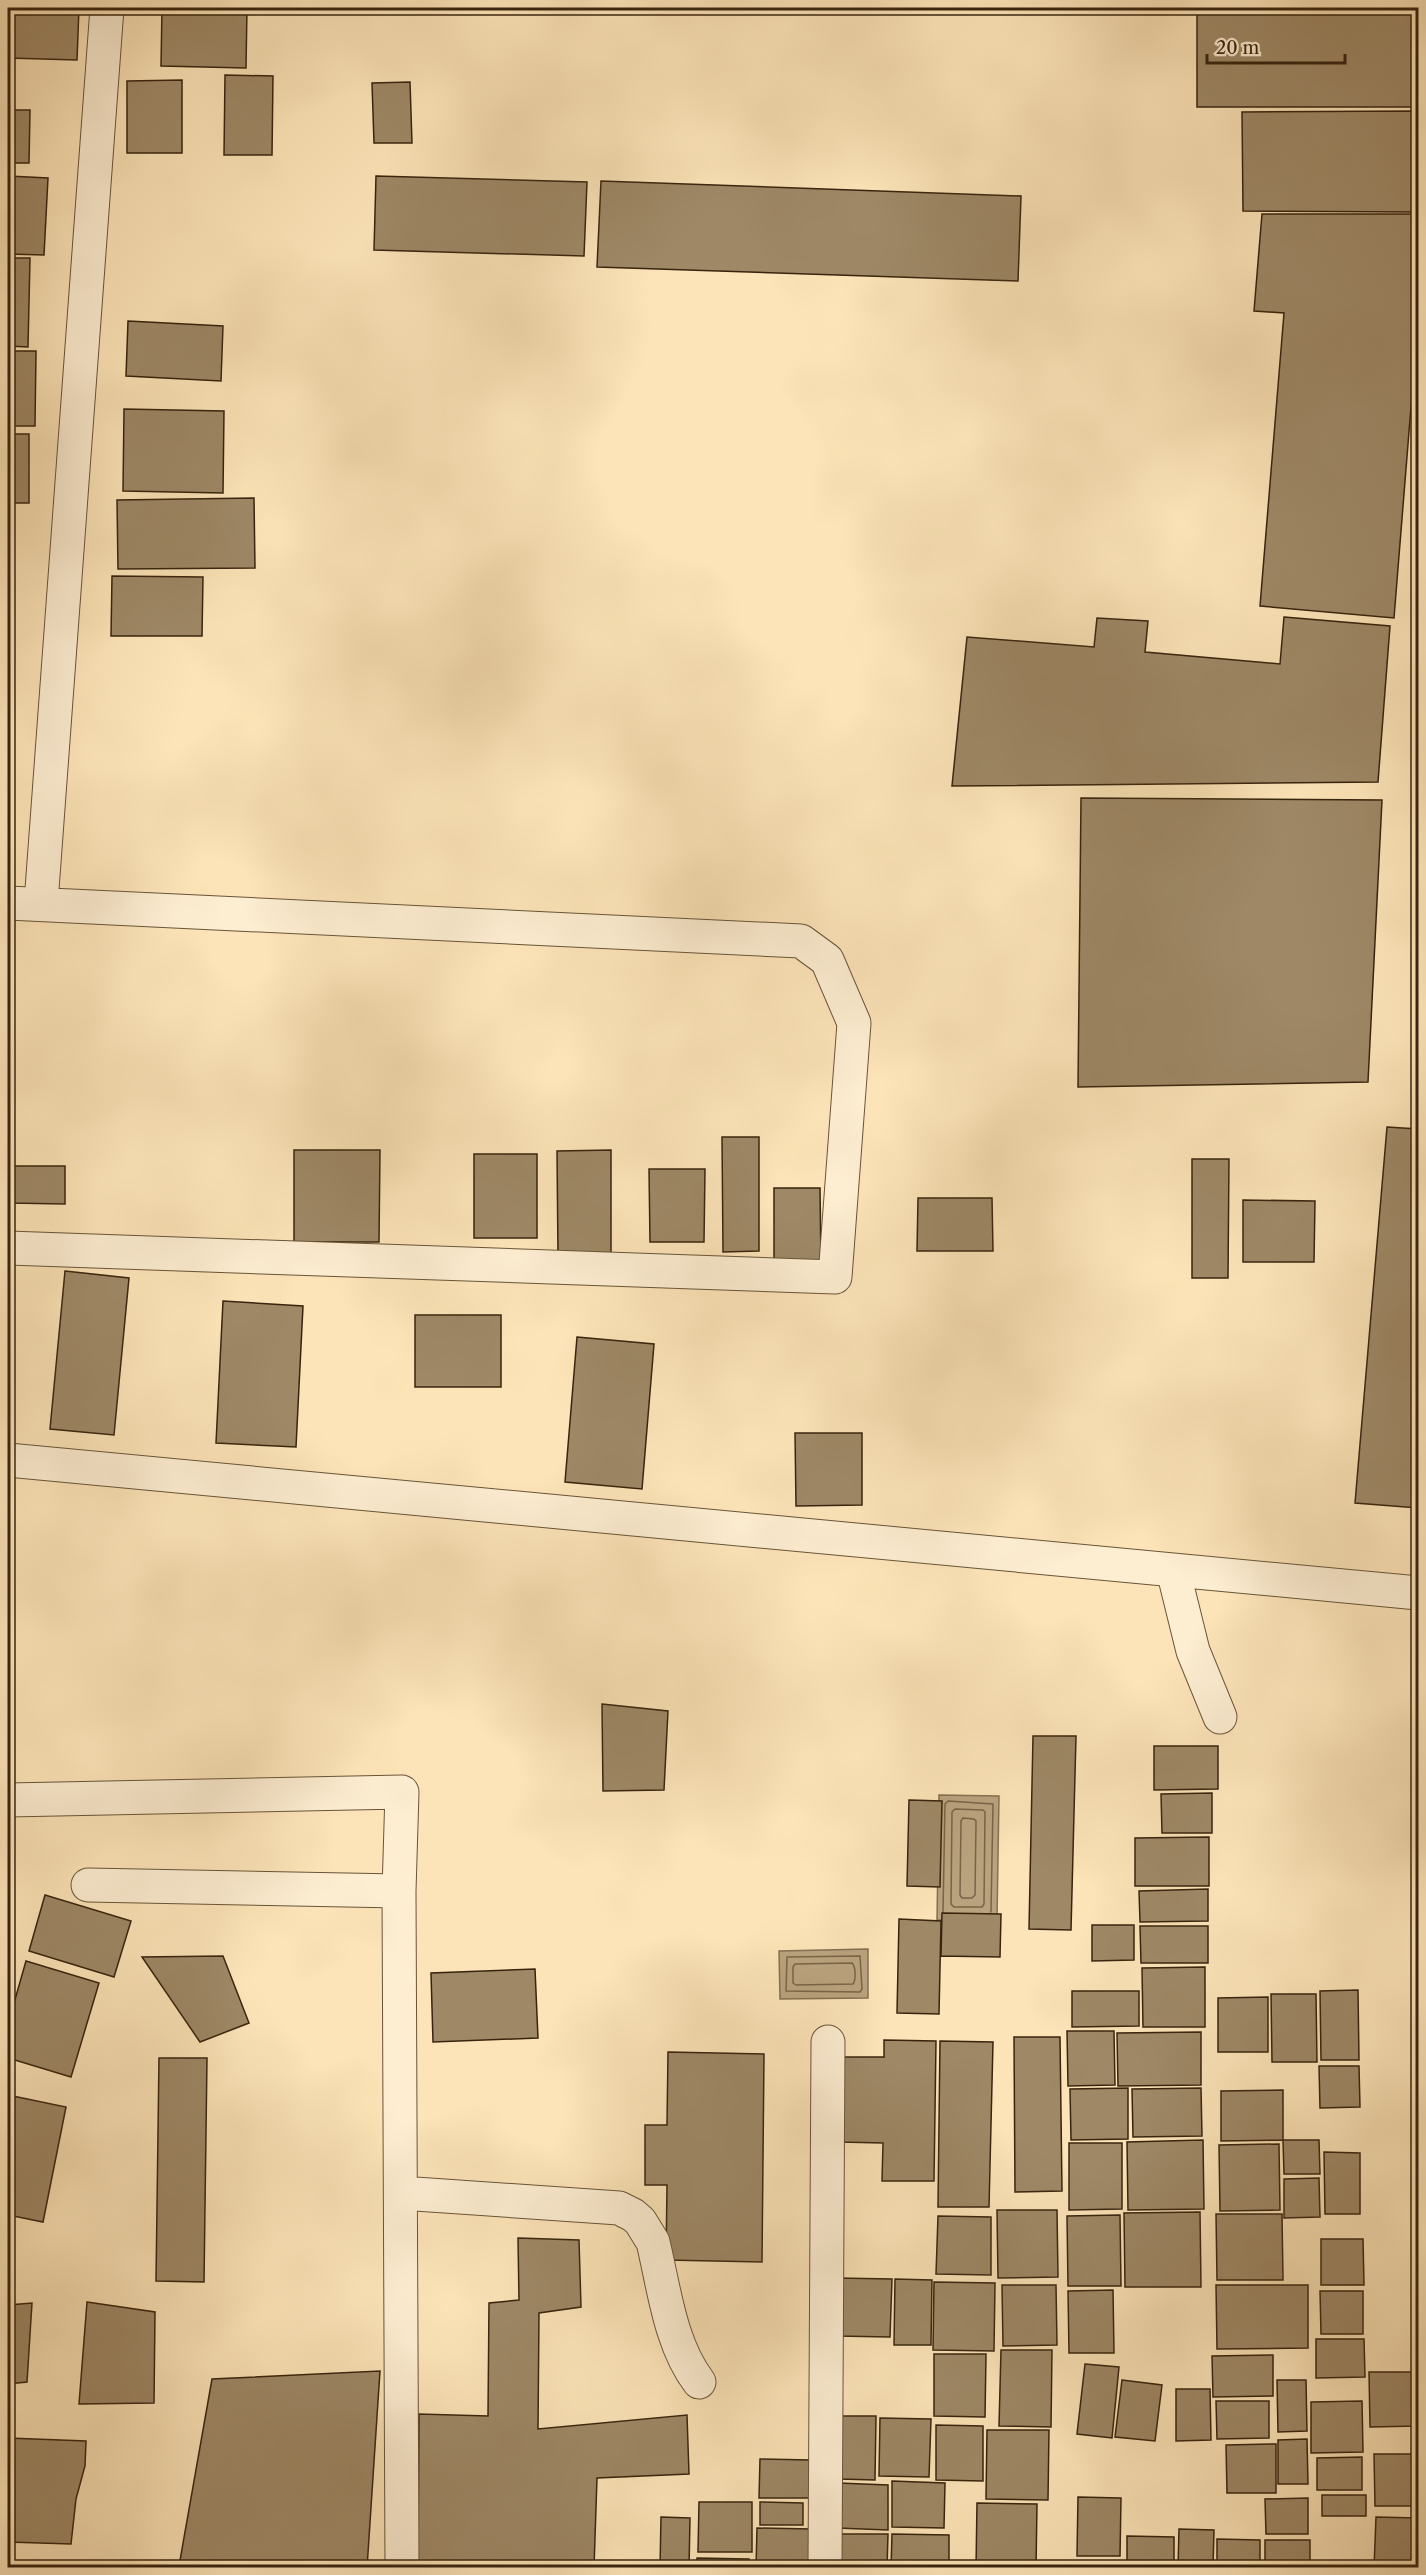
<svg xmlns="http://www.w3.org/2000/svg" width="1426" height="2575" font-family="'Libre Caslon Text',serif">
	<rect width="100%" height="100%" fill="#fce4b8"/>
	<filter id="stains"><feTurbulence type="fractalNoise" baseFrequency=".00333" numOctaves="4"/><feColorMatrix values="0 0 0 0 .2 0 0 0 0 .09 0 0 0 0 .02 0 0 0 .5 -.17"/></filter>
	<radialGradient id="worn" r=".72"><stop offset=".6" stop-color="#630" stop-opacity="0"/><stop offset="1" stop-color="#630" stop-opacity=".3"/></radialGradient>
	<path fill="#b9a37e" stroke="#857051" stroke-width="1.5" d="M 939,1795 L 999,1796 L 997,1920 L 937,1920 Z
		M 868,1949 L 868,1998 L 780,1999 L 779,1951 Z"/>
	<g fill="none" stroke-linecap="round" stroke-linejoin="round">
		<path stroke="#786446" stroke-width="1.5" d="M 955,1809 L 983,1810 L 985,1812 L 984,1904 L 982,1907 L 954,1907 L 951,1904 L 952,1812 Z
			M 963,1818 L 974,1819 L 976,1821 L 975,1895 L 972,1898 L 962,1898 L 960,1895 L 961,1821 Z
			M 943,1912 L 945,1804 L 948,1801 L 993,1804 L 991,1912
			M 860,1956 L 862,1989 L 860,1992 L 786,1991 L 787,1957 Z
			M 852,1963 C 856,1967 856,1980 853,1984 L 796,1985 L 793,1983 L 793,1967 L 795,1964 Z"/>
	</g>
	<path fill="#9e8866" stroke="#38240e" stroke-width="1.5" d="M 8,8 L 79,8 L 77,60 L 8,58 Z
		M 162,8 L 247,8 L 246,68 L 161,66 Z
		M 1197,8 L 1418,8 L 1418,107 L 1197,107 Z
		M 225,75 L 273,76 L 272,155 L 224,155 Z
		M 182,80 L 182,153 L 127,153 L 127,81 Z
		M 410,82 L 412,143 L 374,143 L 372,83 Z
		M 8,110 L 30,110 L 29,163 L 8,163 Z
		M 1418,111 L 1418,212 L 1243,211 L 1242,112 Z
		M 8,176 L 48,178 L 44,255 L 8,254 Z
		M 376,176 L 587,182 L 584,256 L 374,250 Z
		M 601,181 L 1021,196 L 1018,281 L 597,267 Z
		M 1262,214 L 1418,214 L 1418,320 L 1394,618 L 1260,606 L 1284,313 L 1254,311 Z
		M 8,258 L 30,258 L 28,347 L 8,346 Z
		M 128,321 L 223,326 L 221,381 L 126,376 Z
		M 8,351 L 36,351 L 35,426 L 8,426 Z
		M 124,409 L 224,411 L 223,493 L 123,491 Z
		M 8,434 L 29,434 L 29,503 L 8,503 Z
		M 254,498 L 255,568 L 118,569 L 117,500 Z
		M 112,576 L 203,577 L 202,636 L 111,636 Z
		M 8,591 L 10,591 L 11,657 L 8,657 Z
		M 1284,617 L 1390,626 L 1378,782 L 952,786 L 967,637 L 1094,647 L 1097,618 L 1148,621 L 1145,652 L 1280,664 Z
		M 1081,798 L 1382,800 L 1368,1082 L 1078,1087 Z
		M 1387,1127 L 1418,1129 L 1418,1508 L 1355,1503 Z
		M 722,1137 L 759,1137 L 759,1251 L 723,1252 Z
		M 294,1150 L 380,1150 L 379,1242 L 294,1242 Z
		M 611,1150 L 611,1255 L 558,1255 L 557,1151 Z
		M 474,1154 L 537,1154 L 537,1238 L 474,1238 Z
		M 1192,1159 L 1229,1159 L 1228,1278 L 1192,1278 Z
		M 8,1166 L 65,1166 L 65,1204 L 8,1203 Z
		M 649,1169 L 705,1169 L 704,1242 L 650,1242 Z
		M 774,1188 L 820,1188 L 821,1263 L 774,1263 Z
		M 918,1198 L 992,1198 L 993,1251 L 917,1251 Z
		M 1243,1200 L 1315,1201 L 1314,1262 L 1243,1262 Z
		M 65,1271 L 129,1278 L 114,1435 L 50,1429 Z
		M 223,1301 L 303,1306 L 296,1447 L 216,1443 Z
		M 415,1315 L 501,1315 L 501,1387 L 415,1387 Z
		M 577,1337 L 654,1344 L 642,1489 L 565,1482 Z
		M 795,1433 L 862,1433 L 862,1505 L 796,1506 Z
		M 602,1704 L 668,1711 L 664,1790 L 603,1791 Z
		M 1033,1736 L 1076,1736 L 1071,1930 L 1029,1929 Z
		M 1154,1746 L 1218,1746 L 1218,1789 L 1154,1790 Z
		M 1212,1793 L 1212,1833 L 1162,1833 L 1161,1794 Z
		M 909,1800 L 942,1801 L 940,1887 L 907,1886 Z
		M 1209,1837 L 1209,1886 L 1135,1886 L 1135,1838 Z
		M 1208,1889 L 1208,1921 L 1140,1922 L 1139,1891 Z
		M 45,1895 L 131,1921 L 114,1977 L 29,1951 Z
		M 942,1913 L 1001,1914 L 1000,1957 L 941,1956 Z
		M 899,1919 L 941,1921 L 939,2014 L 897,2013 Z
		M 1092,1925 L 1134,1925 L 1134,1960 L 1092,1961 Z
		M 1140,1926 L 1208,1926 L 1208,1963 L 1141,1963 Z
		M 223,1956 L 249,2023 L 200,2042 L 142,1957 Z
		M 26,1961 L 99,1983 L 71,2077 L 8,2058 L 8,2024 Z
		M 1205,1967 L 1205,2027 L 1143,2027 L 1142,1968 Z
		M 535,1969 L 538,2038 L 433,2042 L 431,1973 Z
		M 1358,1990 L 1359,2060 L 1321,2060 L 1320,1991 Z
		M 1072,1991 L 1139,1991 L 1139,2026 L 1072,2027 Z
		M 1271,1994 L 1316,1994 L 1317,2062 L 1272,2062 Z
		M 1268,1997 L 1268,2052 L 1218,2052 L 1218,1998 Z
		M 1067,2031 L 1114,2031 L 1115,2085 L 1068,2086 Z
		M 1201,2032 L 1201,2085 L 1118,2086 L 1117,2033 Z
		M 1014,2037 L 1060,2037 L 1062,2191 L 1015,2192 Z
		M 884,2040 L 936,2041 L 934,2181 L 882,2181 L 883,2143 L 839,2142 L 840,2057 L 884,2057 Z
		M 940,2041 L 993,2042 L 989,2207 L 938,2207 Z
		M 668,2052 L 764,2054 L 762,2262 L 666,2260 L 667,2185 L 645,2185 L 645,2125 L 667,2125 Z
		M 159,2058 L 207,2058 L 204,2282 L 156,2281 Z
		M 1319,2066 L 1359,2066 L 1360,2107 L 1320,2108 Z
		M 1128,2088 L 1128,2139 L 1071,2140 L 1070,2089 Z
		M 1201,2088 L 1202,2136 L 1133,2137 L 1132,2089 Z
		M 1283,2090 L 1283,2140 L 1221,2141 L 1221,2091 Z
		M 8,2095 L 66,2107 L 43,2222 L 8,2215 Z
		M 1203,2140 L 1204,2209 L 1128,2210 L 1127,2142 Z
		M 1283,2140 L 1319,2140 L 1320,2174 L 1284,2174 Z
		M 1069,2143 L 1122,2143 L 1122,2209 L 1069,2210 Z
		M 1279,2144 L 1280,2210 L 1220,2211 L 1219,2145 Z
		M 1324,2152 L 1360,2153 L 1360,2214 L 1325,2214 Z
		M 1319,2178 L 1320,2217 L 1284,2218 L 1284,2179 Z
		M 997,2210 L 1057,2210 L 1058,2277 L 998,2278 Z
		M 1200,2212 L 1201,2287 L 1125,2287 L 1124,2213 Z
		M 1216,2214 L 1282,2214 L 1283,2280 L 1217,2280 Z
		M 1120,2215 L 1121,2286 L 1068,2286 L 1067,2216 Z
		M 938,2216 L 991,2217 L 991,2275 L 936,2274 Z
		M 518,2238 L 579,2240 L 581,2307 L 539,2313 L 538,2429 L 687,2415 L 689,2474 L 597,2478 L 594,2568 L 418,2568 L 419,2414 L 488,2416 L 489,2303 L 519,2300 Z
		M 1321,2239 L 1363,2239 L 1364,2285 L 1321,2285 Z
		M 837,2278 L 892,2279 L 890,2337 L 836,2336 Z
		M 895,2279 L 932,2280 L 931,2345 L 894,2345 Z
		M 934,2282 L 995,2283 L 994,2351 L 933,2350 Z
		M 1002,2285 L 1056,2285 L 1057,2345 L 1003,2346 Z
		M 1216,2285 L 1308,2285 L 1308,2348 L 1217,2349 Z
		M 1113,2290 L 1114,2353 L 1069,2353 L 1068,2291 Z
		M 1320,2291 L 1363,2291 L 1363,2334 L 1321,2334 Z
		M 87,2302 L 155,2312 L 154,2403 L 79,2404 Z
		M 32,2303 L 27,2382 L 8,2384 L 8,2305 Z
		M 1316,2339 L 1364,2339 L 1365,2377 L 1316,2378 Z
		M 1001,2350 L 1052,2350 L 1051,2427 L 999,2426 Z
		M 934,2354 L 986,2354 L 985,2417 L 934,2416 Z
		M 1273,2355 L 1273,2396 L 1213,2397 L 1212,2356 Z
		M 1085,2364 L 1119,2367 L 1112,2438 L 1077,2434 Z
		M 380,2371 L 367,2568 L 179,2566 L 212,2379 Z
		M 1369,2372 L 1418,2372 L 1418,2426 L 1370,2427 Z
		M 1122,2380 L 1162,2385 L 1155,2441 L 1115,2437 Z
		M 1277,2380 L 1306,2380 L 1307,2431 L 1278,2432 Z
		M 1176,2389 L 1210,2389 L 1211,2440 L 1176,2441 Z
		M 1216,2401 L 1269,2401 L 1269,2438 L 1217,2439 Z
		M 1362,2401 L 1363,2452 L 1311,2453 L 1311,2402 Z
		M 841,2416 L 876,2416 L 875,2480 L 839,2479 Z
		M 880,2418 L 931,2419 L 929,2477 L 879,2476 Z
		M 936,2425 L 983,2426 L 983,2481 L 936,2480 Z
		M 987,2430 L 1049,2430 L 1048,2500 L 986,2499 Z
		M 8,2438 L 86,2441 L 85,2466 L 76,2499 L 71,2544 L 8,2542 Z
		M 1307,2439 L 1308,2484 L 1278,2484 L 1278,2440 Z
		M 1276,2444 L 1276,2493 L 1227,2493 L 1226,2445 Z
		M 1374,2454 L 1418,2454 L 1418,2506 L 1375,2506 Z
		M 1362,2457 L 1362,2490 L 1317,2490 L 1317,2458 Z
		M 760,2459 L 810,2460 L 809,2498 L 759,2498 Z
		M 892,2481 L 945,2483 L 944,2528 L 892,2527 Z
		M 838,2483 L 888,2485 L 888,2530 L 837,2528 Z
		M 1322,2495 L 1366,2495 L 1366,2516 L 1322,2516 Z
		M 1078,2497 L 1121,2498 L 1120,2556 L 1077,2556 Z
		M 1308,2498 L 1308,2534 L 1266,2534 L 1265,2499 Z
		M 699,2502 L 752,2502 L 752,2552 L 698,2552 Z
		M 760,2502 L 803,2503 L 803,2525 L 760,2525 Z
		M 977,2503 L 1037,2504 L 1036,2568 L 976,2568 Z
		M 661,2517 L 690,2518 L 689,2568 L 660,2568 Z
		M 1376,2517 L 1417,2518 L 1415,2568 L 1374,2568 Z
		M 757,2528 L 811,2529 L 810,2568 L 756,2568 Z
		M 1179,2529 L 1214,2530 L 1213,2568 L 1178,2568 Z
		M 837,2534 L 888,2534 L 887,2568 L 836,2565 Z
		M 892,2534 L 949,2535 L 949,2568 L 891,2568 Z
		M 1127,2536 L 1174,2537 L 1174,2568 L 1127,2568 Z
		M 1217,2539 L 1260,2540 L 1260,2568 L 1217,2568 Z
		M 1265,2540 L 1310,2540 L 1310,2568 L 1265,2568 Z
		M 697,2558 L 749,2559 L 749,2568 L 697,2568 Z
		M 1047,2562 L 1086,2562 L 1086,2568 L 1047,2568 Z"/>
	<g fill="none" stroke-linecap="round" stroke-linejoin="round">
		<defs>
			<path id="minor" d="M 8,903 L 801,941 L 827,960 L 854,1023 L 835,1277 L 8,1248
				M 41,903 L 107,8
				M 8,1460 L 1418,1593
				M 1173,1570 L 1193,1651 L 1220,1717
				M 8,1800 L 402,1792 L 399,1891 L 402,2568
				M 88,1885 L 399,1891
				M 401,2193 L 619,2208 L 633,2215 L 640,2221 L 653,2242 C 664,2288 670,2344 699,2382
				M 825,2568 L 828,2042"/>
		</defs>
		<use href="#minor" stroke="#695438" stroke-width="35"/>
		<use href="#minor" stroke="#fdedd1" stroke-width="33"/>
	</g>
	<rect width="1426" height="2575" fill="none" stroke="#fce4b8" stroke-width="30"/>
	<rect x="9" y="9" width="1408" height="2557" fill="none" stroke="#38240e" stroke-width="3"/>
	<rect x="15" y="15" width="1396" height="2545" fill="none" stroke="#38240e" stroke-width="1.5"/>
	<path d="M1207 54v9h138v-9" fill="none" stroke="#38240e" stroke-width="3"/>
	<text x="1216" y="54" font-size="18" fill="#38240e" stroke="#fdedd1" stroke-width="4.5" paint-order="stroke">20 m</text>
	<rect width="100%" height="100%" filter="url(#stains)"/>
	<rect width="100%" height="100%" fill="url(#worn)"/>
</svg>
